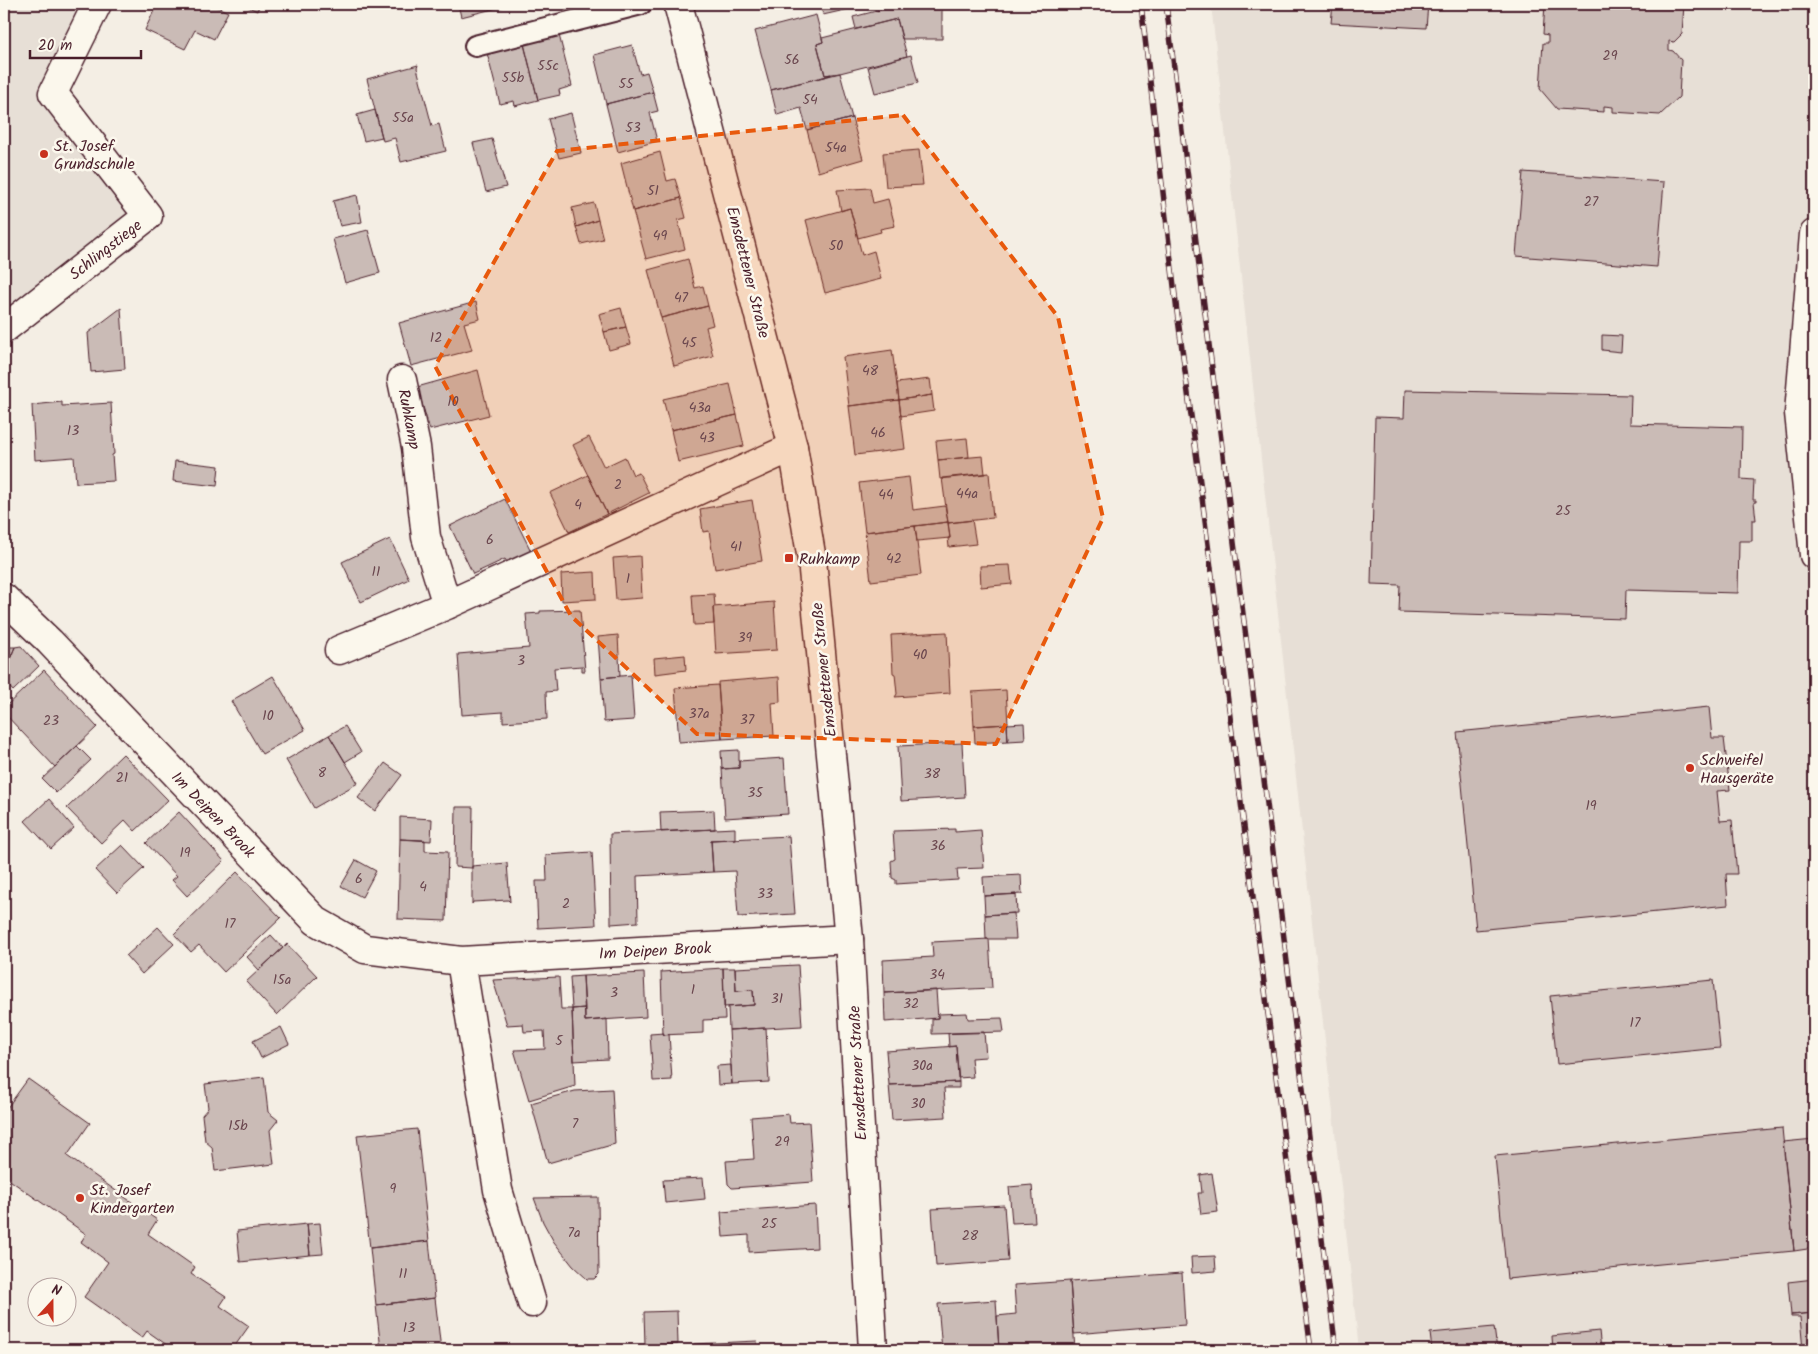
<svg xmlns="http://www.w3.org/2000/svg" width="1818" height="1354" font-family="Kalam,sans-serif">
	<rect width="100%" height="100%" fill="#f4eee4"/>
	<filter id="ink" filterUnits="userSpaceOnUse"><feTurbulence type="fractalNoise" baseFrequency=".02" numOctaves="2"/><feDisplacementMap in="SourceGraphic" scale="10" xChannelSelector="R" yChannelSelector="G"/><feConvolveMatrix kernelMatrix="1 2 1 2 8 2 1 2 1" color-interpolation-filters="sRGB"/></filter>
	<g filter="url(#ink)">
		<path fill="#e7dfd6" d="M 4,4 L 84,4 L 38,96 L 131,212 L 4,311 Z
			M 1211,4 L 1814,4 L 1814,1350 L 1359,1350 Z"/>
		<path fill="#cabbb6" stroke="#4a1f2b" d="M 157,4 L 211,4 L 228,12 L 214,39 L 195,30 L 185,49 L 145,30 Z
			M 242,4 L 260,4 L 257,11 Z
			M 376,4 L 403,4 L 377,9 Z
			M 458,4 L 513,4 L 461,17 Z
			M 820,4 L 857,4 L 858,7 L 823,15 Z
			M 903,4 L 942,5 L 942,39 L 902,39 L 897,19 L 856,29 L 853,17 Z
			M 1333,4 L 1428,4 L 1426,28 L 1331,23 Z
			M 1545,4 L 1684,4 L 1682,34 L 1674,42 L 1669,41 L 1669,50 L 1673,51 L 1681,60 L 1679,97 L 1660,115 L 1613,112 L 1613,107 L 1604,106 L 1604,112 L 1557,109 L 1540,89 L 1543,43 L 1548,43 L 1548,35 L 1543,34 Z
			M 816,15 L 823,42 L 817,44 L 825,75 L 831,74 L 831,75 L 771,90 L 755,31 Z
			M 897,19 L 907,56 L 840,73 L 825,75 L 817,44 L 823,42 L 822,38 Z
			M 559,35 L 572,86 L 559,90 L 560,95 L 538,100 L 524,44 Z
			M 524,44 L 538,100 L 515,106 L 514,101 L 500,104 L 487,53 Z
			M 632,45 L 640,74 L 647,72 L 653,92 L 606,104 L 594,55 Z
			M 911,55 L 918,83 L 875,93 L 868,67 Z
			M 418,65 L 417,68 L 432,126 L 439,124 L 446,151 L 401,162 L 395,138 L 383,141 L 367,79 Z
			M 840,73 L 852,118 L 807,130 L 801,108 L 777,115 L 771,90 Z
			M 653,92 L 658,111 L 650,113 L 657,141 L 618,152 L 606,104 Z
			M 375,110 L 382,137 L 364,141 L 357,115 Z
			M 571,113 L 581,153 L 559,158 L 548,119 Z
			M 852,118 L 863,159 L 818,172 L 807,130 Z
			M 492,139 L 506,187 L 486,192 L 473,143 Z
			M 919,150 L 923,185 L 886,187 L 883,153 Z
			M 660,152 L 667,181 L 675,179 L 681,198 L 633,211 L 621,163 Z
			M 1523,172 L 1664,182 L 1657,267 L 1516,256 Z
			M 870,188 L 873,203 L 888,199 L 895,226 L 880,229 L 881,232 L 858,238 L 850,208 L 841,211 L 837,190 Z
			M 357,195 L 362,222 L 340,226 L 333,201 Z
			M 681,198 L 686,218 L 678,220 L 685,249 L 646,259 L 633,211 Z
			M 594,203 L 598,220 L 576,227 L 572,208 Z
			M 850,208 L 862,255 L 874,251 L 881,279 L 825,293 L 806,220 Z
			M 598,220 L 603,239 L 581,244 L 576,227 Z
			M 368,230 L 380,273 L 345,283 L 333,239 Z
			M 688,259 L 695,288 L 703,286 L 708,306 L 661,318 L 648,270 Z
			M 476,302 L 480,319 L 464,323 L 472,350 L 411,366 L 399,323 Z
			M 708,306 L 713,325 L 706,327 L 713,356 L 674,366 L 661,318 Z
			M 121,308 L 125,369 L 91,372 L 88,333 Z
			M 621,308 L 626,327 L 604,332 L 599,314 Z
			M 626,327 L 631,344 L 609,350 L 604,332 Z
			M 1602,335 L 1622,336 L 1621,352 L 1602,350 Z
			M 892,350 L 899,400 L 849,406 L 843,357 Z
			M 478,370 L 489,415 L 430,430 L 417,387 Z
			M 930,379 L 932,395 L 899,400 L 897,383 Z
			M 730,384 L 737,415 L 671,430 L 663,399 Z
			M 1405,390 L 1631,395 L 1630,424 L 1742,427 L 1741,479 L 1754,480 L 1753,500 L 1756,500 L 1756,502 L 1754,502 L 1756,520 L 1752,520 L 1752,541 L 1739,541 L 1738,593 L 1626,590 L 1625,619 L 1399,612 L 1400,585 L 1371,584 L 1375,417 L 1404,418 Z
			M 932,395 L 934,411 L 901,416 L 899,400 Z
			M 899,400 L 905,449 L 855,455 L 849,406 Z
			M 62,402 L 62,406 L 111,403 L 114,454 L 112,455 L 114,481 L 76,483 L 74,457 L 35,460 L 32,405 Z
			M 737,415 L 744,446 L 678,462 L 671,430 Z
			M 589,437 L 604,467 L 625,457 L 633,475 L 639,473 L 649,493 L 607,514 L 573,445 Z
			M 967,438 L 969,457 L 938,460 L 936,441 Z
			M 983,456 L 985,474 L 940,479 L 938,460 Z
			M 175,461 L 219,466 L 217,486 L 173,481 Z
			M 989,473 L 993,518 L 948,523 L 942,478 Z
			M 588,475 L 607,514 L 569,532 L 550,493 Z
			M 909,477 L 913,510 L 945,506 L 948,522 L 865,532 L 859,483 Z
			M 505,499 L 531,551 L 507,562 L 505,559 L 473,574 L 450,526 Z
			M 752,500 L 762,561 L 715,569 L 709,531 L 703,532 L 700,509 Z
			M 972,520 L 976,544 L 949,547 L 948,538 L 950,538 L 948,523 Z
			M 948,522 L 950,538 L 917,541 L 915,526 Z
			M 915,526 L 921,575 L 871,581 L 865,532 Z
			M 390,539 L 409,579 L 361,602 L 342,562 Z
			M 640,556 L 642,598 L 616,600 L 613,558 Z
			M 1010,565 L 1012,584 L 981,587 L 980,566 Z
			M 595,572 L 596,599 L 562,601 L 561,574 Z
			M 714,594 L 715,606 L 713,607 L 714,624 L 694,625 L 692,595 Z
			M 774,602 L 777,650 L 716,654 L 713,607 Z
			M 580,610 L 585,671 L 582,671 L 582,666 L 554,668 L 556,691 L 546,692 L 547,719 L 503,722 L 503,712 L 462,715 L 458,654 L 529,648 L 526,614 L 540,613 L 540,611 Z
			M 947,632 L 950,693 L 895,697 L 897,694 L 895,674 L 893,673 L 891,635 Z
			M 618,635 L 620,676 L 601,678 L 598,637 Z
			M 21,646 L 39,666 L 13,691 L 4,681 L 4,673 L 15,647 Z
			M 4,647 L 15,647 L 4,673 Z
			M 685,655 L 686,670 L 655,674 L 654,658 Z
			M 44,670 L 97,727 L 55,767 L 4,713 L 4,708 Z
			M 631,675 L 634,720 L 604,722 L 601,678 Z
			M 273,676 L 305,730 L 262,754 L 231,701 Z
			M 779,677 L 780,702 L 772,703 L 774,736 L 722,739 L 718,682 Z
			M 718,685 L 722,739 L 679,742 L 675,688 Z
			M 1006,690 L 1008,724 L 974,726 L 972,692 Z
			M 1709,707 L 1712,738 L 1724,738 L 1730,790 L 1717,791 L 1720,821 L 1732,820 L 1737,874 L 1726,874 L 1728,905 L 1476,930 L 1457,732 Z
			M 1024,723 L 1025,740 L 1008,741 L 1007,724 Z
			M 1007,724 L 1008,741 L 975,743 L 974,726 Z
			M 345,726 L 361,752 L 345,762 L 329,735 Z
			M 329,735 L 358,783 L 314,808 L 286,760 Z
			M 962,743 L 965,797 L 901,801 L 898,746 Z
			M 77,746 L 91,760 L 56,793 L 42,779 Z
			M 739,750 L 739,768 L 722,769 L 721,751 Z
			M 123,754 L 168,800 L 135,831 L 125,820 L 101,843 L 67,808 Z
			M 784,758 L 788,814 L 725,818 L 722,769 L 739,768 L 739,761 Z
			M 385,763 L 402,775 L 375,811 L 358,798 Z
			M 49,799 L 74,828 L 51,849 L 25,821 Z
			M 456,807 L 473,807 L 472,868 L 455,867 Z
			M 714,810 L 715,829 L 661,832 L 660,812 Z
			M 179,812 L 224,861 L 187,896 L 172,880 L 177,876 L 146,843 Z
			M 400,817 L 432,819 L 431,841 L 400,839 Z
			M 735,828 L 735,839 L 711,840 L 713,872 L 637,876 L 638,922 L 611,924 L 610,834 Z
			M 955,829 L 955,832 L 981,830 L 984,868 L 957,869 L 958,880 L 896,884 L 896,880 L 892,878 L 891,861 L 895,859 L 893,831 Z
			M 789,836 L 795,914 L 738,917 L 735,871 L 713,872 L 711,840 Z
			M 400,839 L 425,840 L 425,851 L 448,852 L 446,921 L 398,919 Z
			M 122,845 L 144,868 L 117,893 L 95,870 Z
			M 592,852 L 596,925 L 538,928 L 536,881 L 547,881 L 546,855 Z
			M 356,860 L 376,871 L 362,897 L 341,886 Z
			M 507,863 L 510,902 L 508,900 L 473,902 L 472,904 L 472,866 Z
			M 237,872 L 281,918 L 224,972 L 199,945 L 191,952 L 174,934 Z
			M 1021,875 L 1022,894 L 984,896 L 983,877 Z
			M 1016,894 L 1017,913 L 985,915 L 984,896 Z
			M 1014,913 L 1016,939 L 986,939 L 985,915 Z
			M 158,927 L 174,944 L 142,974 L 126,956 Z
			M 271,935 L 283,948 L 259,970 L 247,957 Z
			M 989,939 L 992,988 L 884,993 L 883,960 L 933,957 L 932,942 Z
			M 287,944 L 317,976 L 277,1015 L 246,982 Z
			M 798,965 L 802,1026 L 729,1030 L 728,1007 L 754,1005 L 753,990 L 736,991 L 735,968 Z
			M 723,968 L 735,968 L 736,991 L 753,990 L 754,1005 L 724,1007 Z
			M 723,968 L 725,1019 L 703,1020 L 703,1033 L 663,1035 L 661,972 Z
			M 644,973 L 646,1017 L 585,1021 L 583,976 Z
			M 583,976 L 585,1008 L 572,1009 L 570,977 Z
			M 559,977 L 561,1009 L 572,1009 L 575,1086 L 529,1100 L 514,1050 L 545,1049 L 544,1031 L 524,1032 L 523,1024 L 507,1025 L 493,980 Z
			M 1713,980 L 1720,1048 L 1557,1064 L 1550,996 Z
			M 936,990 L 938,1018 L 885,1022 L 884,993 Z
			M 585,1008 L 585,1021 L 607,1019 L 608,1059 L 574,1061 L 572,1009 Z
			M 967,1013 L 968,1019 L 1002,1018 L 1004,1032 L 932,1034 L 932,1019 L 938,1018 L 938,1014 Z
			M 281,1027 L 289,1044 L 261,1058 L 253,1041 Z
			M 766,1028 L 769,1082 L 732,1084 L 729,1030 Z
			M 984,1032 L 986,1057 L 971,1058 L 973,1077 L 958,1078 L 956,1046 L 949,1047 L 948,1033 Z
			M 664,1033 L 663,1035 L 669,1034 L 672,1080 L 653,1081 L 650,1034 Z
			M 956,1046 L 959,1082 L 889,1085 L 886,1051 Z
			M 731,1065 L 732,1084 L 718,1085 L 717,1066 Z
			M 264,1077 L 268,1112 L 278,1120 L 270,1130 L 274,1164 L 215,1171 L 212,1147 L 205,1141 L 202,1115 L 208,1108 L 205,1084 Z
			M 28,1079 L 90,1123 L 67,1156 L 157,1220 L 148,1234 L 195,1267 L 191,1274 L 226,1297 L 220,1306 L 249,1326 L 232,1350 L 174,1350 L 147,1331 L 142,1338 L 84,1297 L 108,1262 L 81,1242 L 86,1234 L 4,1176 L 4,1112 Z
			M 959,1082 L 959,1088 L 944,1088 L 946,1117 L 892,1120 L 889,1085 Z
			M 612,1089 L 615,1144 L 548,1163 L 531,1103 L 575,1091 Z
			M 789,1114 L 790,1123 L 809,1122 L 813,1182 L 732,1188 L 728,1184 L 726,1161 L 754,1159 L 751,1117 Z
			M 1782,1128 L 1794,1251 L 1507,1279 L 1495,1156 Z
			M 417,1129 L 429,1241 L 370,1248 L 357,1135 Z
			M 1814,1139 L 1814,1248 L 1794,1251 L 1783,1142 Z
			M 1212,1173 L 1218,1212 L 1201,1214 L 1198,1193 L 1202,1193 L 1200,1175 Z
			M 703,1178 L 705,1199 L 665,1203 L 663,1180 Z
			M 1032,1185 L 1035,1222 L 1012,1223 L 1009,1187 Z
			M 598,1197 L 599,1274 L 594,1279 L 587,1279 L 573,1266 L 554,1242 L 543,1222 L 534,1198 Z
			M 815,1205 L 817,1248 L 749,1252 L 749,1235 L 723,1237 L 721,1212 Z
			M 1004,1205 L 1008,1261 L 936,1266 L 932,1209 Z
			M 320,1223 L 323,1254 L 310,1255 L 307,1224 Z
			M 307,1224 L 310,1255 L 240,1262 L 237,1231 Z
			M 429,1241 L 435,1298 L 376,1305 L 370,1248 Z
			M 1215,1256 L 1216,1271 L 1192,1273 L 1191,1257 Z
			M 1182,1273 L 1185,1325 L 1074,1334 L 1070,1281 Z
			M 1814,1279 L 1814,1313 L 1791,1315 L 1788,1282 Z
			M 1070,1281 L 1075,1350 L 999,1350 L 997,1316 L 1016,1314 L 1014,1285 Z
			M 435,1298 L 441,1350 L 381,1350 L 376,1305 Z
			M 996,1300 L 999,1350 L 942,1350 L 938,1304 Z
			M 677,1311 L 678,1344 L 645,1345 L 644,1312 Z
			M 1814,1313 L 1814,1350 L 1803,1350 L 1800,1317 L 1791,1317 L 1791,1315 Z
			M 1494,1327 L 1497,1350 L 1432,1350 L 1430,1333 Z
			M 1599,1331 L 1601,1350 L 1553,1350 L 1552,1336 Z
			M 757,1341 L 757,1350 L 694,1350 L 694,1344 Z
			M 592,1347 L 592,1350 L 559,1350 Z"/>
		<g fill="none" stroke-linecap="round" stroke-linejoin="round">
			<defs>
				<path id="service" d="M 475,46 L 641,4"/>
				<path id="minor" d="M 1814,234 L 1799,413 L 1814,555
					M 4,329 L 148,216 L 53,93 L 97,4
					M 402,380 L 416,447 L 426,537 L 447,605
					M 4,598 L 50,642 L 316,921 L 365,949 L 461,961 L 849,939
					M 339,650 L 447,605 L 793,447
					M 461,961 L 498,1190 L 532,1303"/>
				<path id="tertiary" d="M 678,4 L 793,447 L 812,560 L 849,939 L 873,1350"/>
			</defs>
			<use href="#service" stroke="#4a1f2b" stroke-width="24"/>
			<use href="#minor" stroke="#4a1f2b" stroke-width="31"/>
			<use href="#tertiary" stroke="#4a1f2b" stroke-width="31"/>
			<use href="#service" stroke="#fbf7ec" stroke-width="20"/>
			<use href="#minor" stroke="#fbf7ec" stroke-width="28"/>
			<use href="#tertiary" stroke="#fbf7ec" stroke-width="28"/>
			<defs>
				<path id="rail" d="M 1141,4 L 1177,312 L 1200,482 L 1311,1350
					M 1166,4 L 1336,1350"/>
			</defs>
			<use href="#rail" stroke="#4a1f2b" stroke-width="5.5"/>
			<use href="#rail" stroke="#fbf7ec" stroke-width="4" stroke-dasharray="11" stroke-linecap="butt"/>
		</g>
	</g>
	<path fill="#e8590c" fill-opacity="0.2" stroke="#e8590c" stroke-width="4" stroke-dasharray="10 6" stroke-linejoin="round" d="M 903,115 L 1058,317 L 1103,518 L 996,744 L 697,734 L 571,616 L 435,366 L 557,151 Z"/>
	<g fill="#c8321e" stroke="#fbf7ec" stroke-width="2">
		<circle cx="44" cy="154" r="5"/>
		<rect x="784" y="553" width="10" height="10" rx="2.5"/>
		<circle cx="1690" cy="768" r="5"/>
		<circle cx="80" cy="1198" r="5"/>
	</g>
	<g text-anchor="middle" stroke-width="5" stroke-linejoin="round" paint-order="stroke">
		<g font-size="14" fill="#6a464e">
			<text x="1610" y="60">29</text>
			<text x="792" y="64">56</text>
			<text x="548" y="70">55c</text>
			<text x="513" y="82">55b</text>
			<text x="626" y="88">55</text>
			<text x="810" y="104">54</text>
			<text x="403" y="122">55a</text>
			<text x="633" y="132">53</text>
			<text x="836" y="152">54a</text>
			<text x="653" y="195">51</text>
			<text x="1591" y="206">27</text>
			<text x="660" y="240">49</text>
			<text x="836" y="250">50</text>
			<text x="681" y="302">47</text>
			<text x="436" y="342">12</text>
			<text x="689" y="347">45</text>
			<text x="870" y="375">48</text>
			<text x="453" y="406">10</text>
			<text x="700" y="412">43a</text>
			<text x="73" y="435">13</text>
			<text x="878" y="437">46</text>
			<text x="707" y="442">43</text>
			<text x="618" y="489">2</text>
			<text x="967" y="498">44a</text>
			<text x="886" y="499">44</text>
			<text x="578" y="509">4</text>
			<text x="1563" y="515">25</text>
			<text x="490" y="544">6</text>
			<text x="736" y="551">41</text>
			<text x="894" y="563">42</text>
			<text x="376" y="576">11</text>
			<text x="628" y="583">1</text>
			<text x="745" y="642">39</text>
			<text x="920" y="659">40</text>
			<text x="521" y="665">3</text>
			<text x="699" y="718">37a</text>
			<text x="268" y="720">10</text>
			<text x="747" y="724">37</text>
			<text x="51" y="725">23</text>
			<text x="322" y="777">8</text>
			<text x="932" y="778">38</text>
			<text x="122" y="782">21</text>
			<text x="755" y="797">35</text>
			<text x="1591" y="810">19</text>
			<text x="938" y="850">36</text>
			<text x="185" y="857">19</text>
			<text x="359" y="883">6</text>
			<text x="423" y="891">4</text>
			<text x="765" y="898">33</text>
			<text x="566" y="908">2</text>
			<text x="230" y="928">17</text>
			<text x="937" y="979">34</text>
			<text x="282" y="984">15a</text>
			<text x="693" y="994">1</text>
			<text x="614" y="997">3</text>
			<text x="777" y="1003">31</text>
			<text x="911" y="1008">32</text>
			<text x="1635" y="1027">17</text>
			<text x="559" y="1045">5</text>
			<text x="922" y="1070">30a</text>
			<text x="918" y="1108">30</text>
			<text x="575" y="1128">7</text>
			<text x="238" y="1130">15b</text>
			<text x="782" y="1146">29</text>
			<text x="393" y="1193">9</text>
			<text x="769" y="1228">25</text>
			<text x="574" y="1237">7a</text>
			<text x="970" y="1240">28</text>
			<text x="403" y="1278">11</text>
			<text x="409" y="1332">13</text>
		</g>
		<g font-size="16" fill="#4a1f2b" stroke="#fbf7ec" text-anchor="start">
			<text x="54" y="151">St. Josef<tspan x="54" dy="18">Grundschule</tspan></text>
			<text x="799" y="564">Ruhkamp</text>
			<text x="1700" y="765">Schweifel<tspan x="1700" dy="18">Hausgeräte</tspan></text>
			<text x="90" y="1195">St. Josef<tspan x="90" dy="18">Kindergarten</tspan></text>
		</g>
		<g font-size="16" fill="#4a1f2b" stroke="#fbf7ec">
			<text transform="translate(105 249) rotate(-38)" y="6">Schlingstiege</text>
			<text transform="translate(749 272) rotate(76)" y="6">Emsdettener Straße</text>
			<text transform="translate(410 419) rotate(79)" y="6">Ruhkamp</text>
			<text transform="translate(823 670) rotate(-96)" y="6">Emsdettener Straße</text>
			<text transform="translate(214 814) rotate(46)" y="6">Im Deipen Brook</text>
			<text transform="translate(655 950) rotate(-3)" y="6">Im Deipen Brook</text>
			<text transform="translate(857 1073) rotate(-93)" y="6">Emsdettener Straße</text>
		</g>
	</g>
	<rect width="1818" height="1354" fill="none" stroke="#fbf7ec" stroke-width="20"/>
	<rect x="10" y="10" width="1798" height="1334" fill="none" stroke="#4a1f2b" stroke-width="2" filter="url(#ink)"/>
	<g transform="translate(52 1302) rotate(21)"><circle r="24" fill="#fbf7ec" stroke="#b4a19f"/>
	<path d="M0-4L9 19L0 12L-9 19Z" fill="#c8321e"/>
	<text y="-8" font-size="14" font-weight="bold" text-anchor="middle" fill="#4a1f2b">N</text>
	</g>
	<path d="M30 50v8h111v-8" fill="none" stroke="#4a1f2b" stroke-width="2.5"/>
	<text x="38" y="50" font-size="15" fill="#4a1f2b" stroke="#fbf7ec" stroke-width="4" paint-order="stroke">20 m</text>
</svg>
